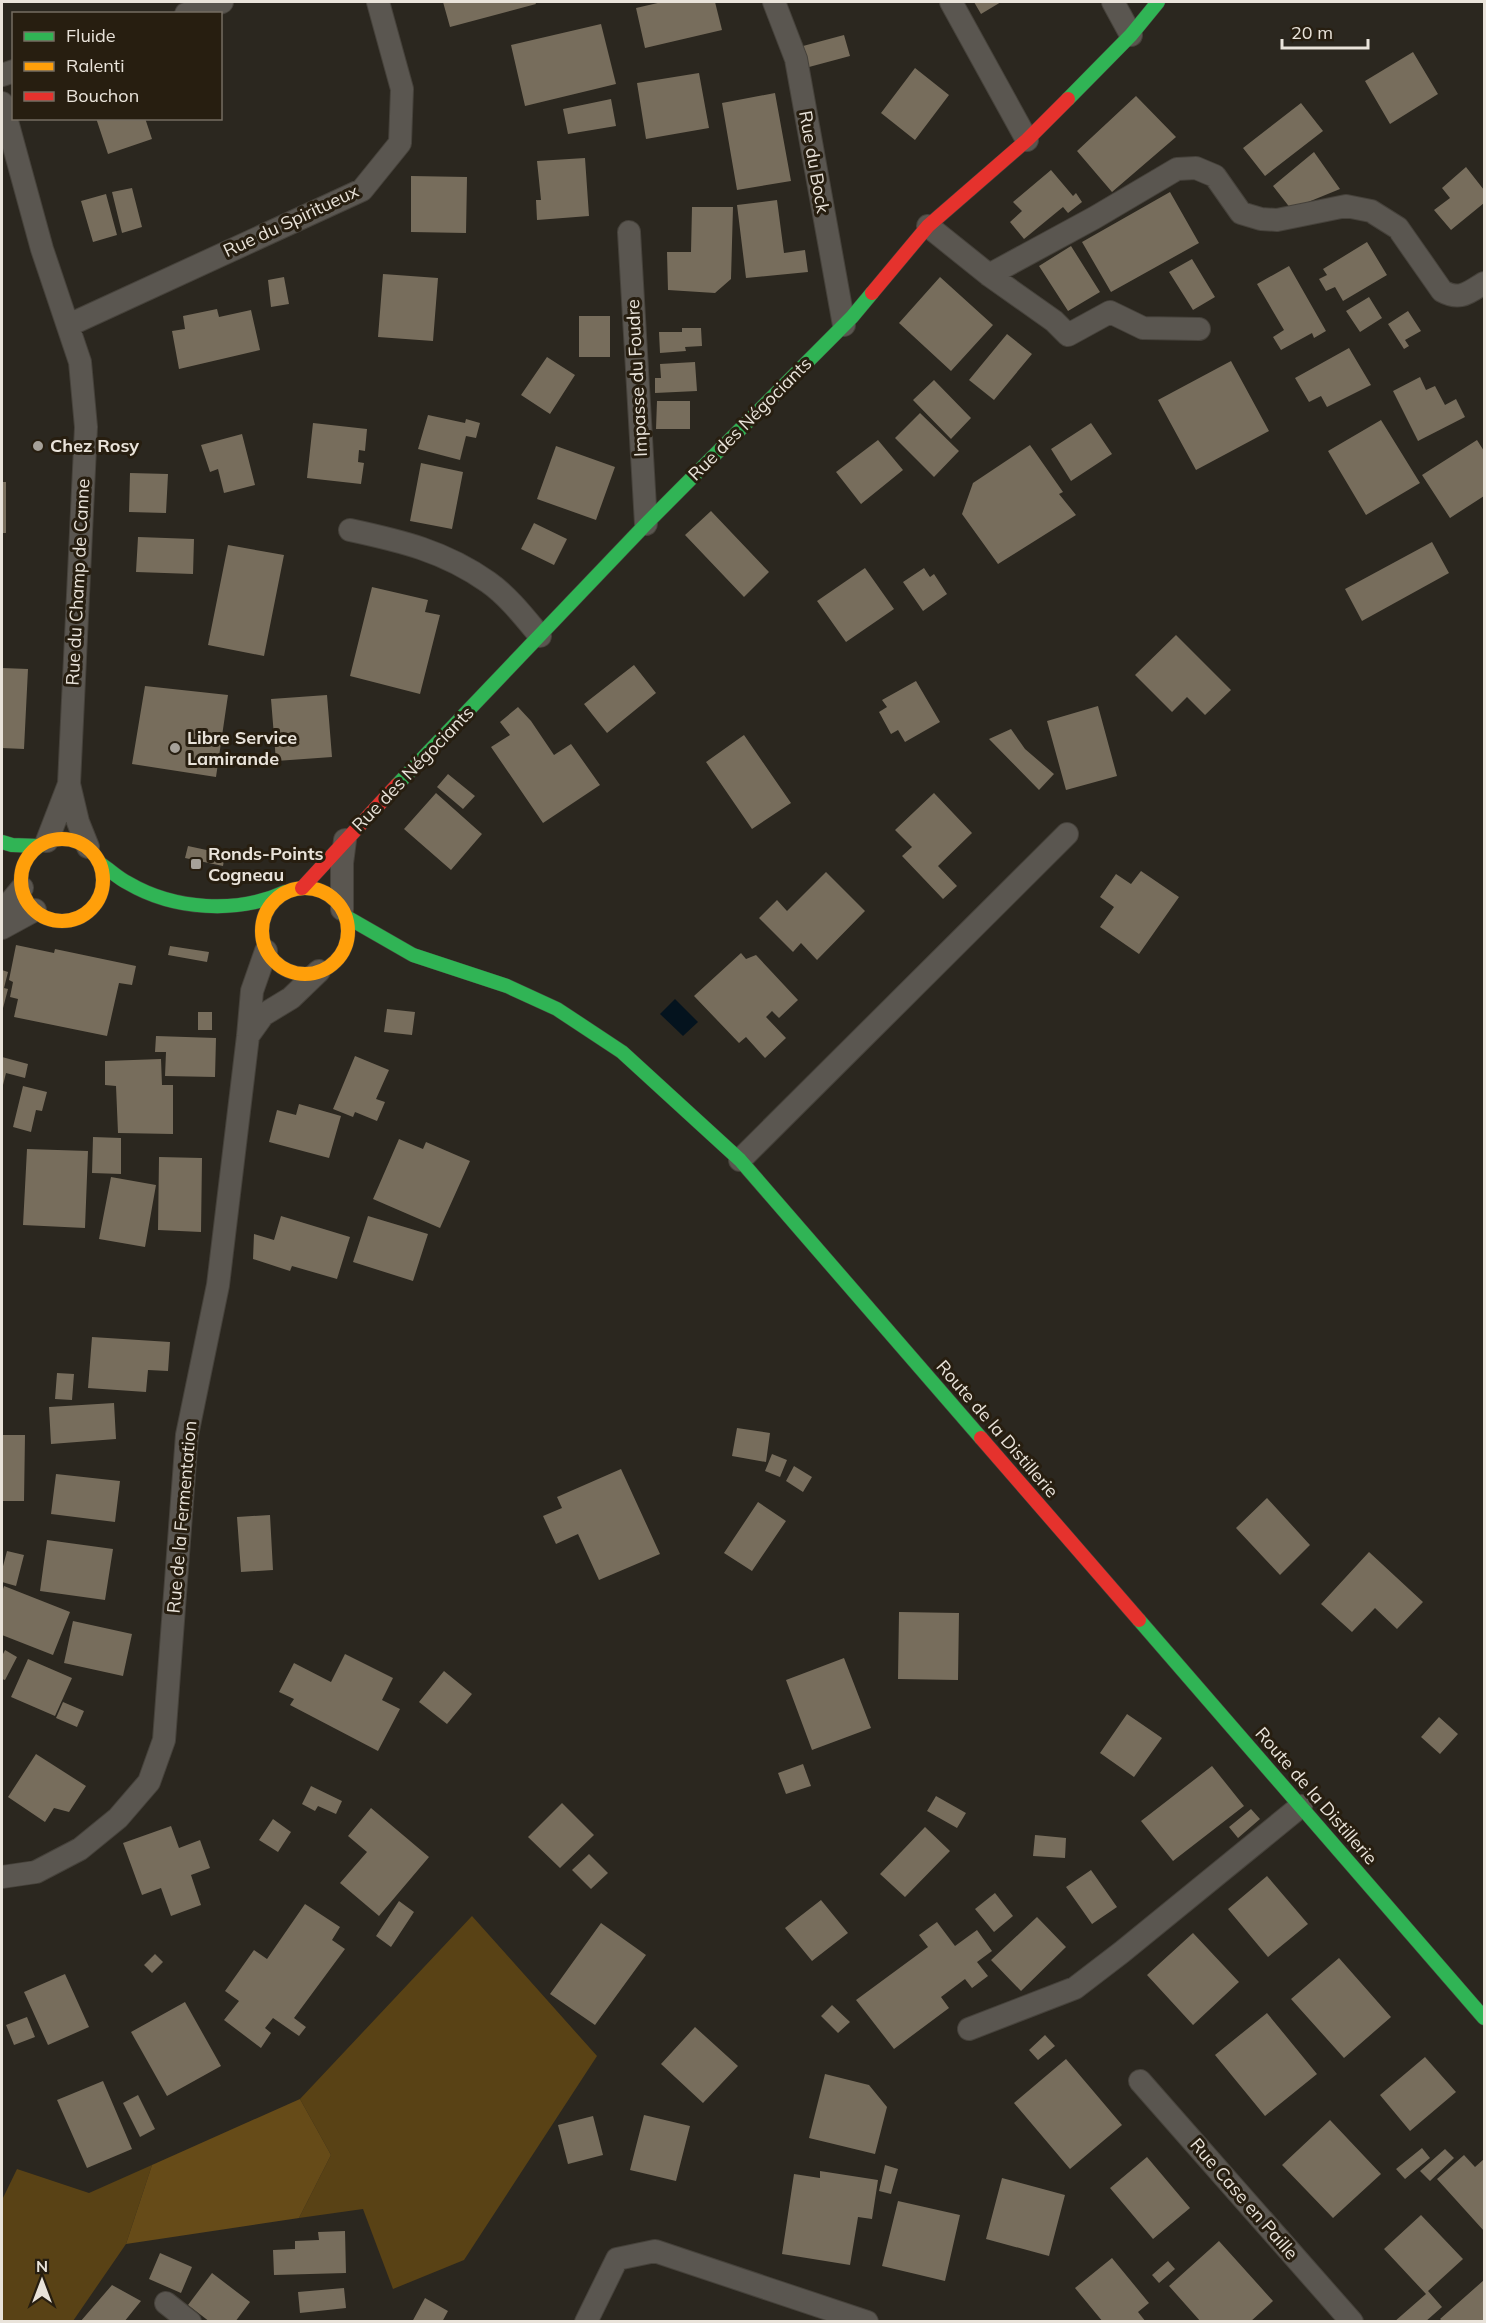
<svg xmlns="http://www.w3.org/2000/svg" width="1486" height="2323" font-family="Mulish,sans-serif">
	<rect width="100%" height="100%" fill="#2b271f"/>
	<path fill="#594215" d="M 472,1916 L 597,2056 L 464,2260 L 393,2289 L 363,2209 L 299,2218 L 331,2155 L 300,2099 Z
		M 152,2165 L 126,2244 L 73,2321 L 2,2321 L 2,2200 L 17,2169 L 89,2193 Z"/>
	<path fill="#664b18" d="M 300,2099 L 331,2155 L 299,2218 L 126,2244 L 152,2165 Z"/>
	<path fill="#04131e" d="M 675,999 L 698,1022 L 683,1036 L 660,1014 Z"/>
	<path fill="#776d5c" d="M 443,2 L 535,2 L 536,4 L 450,27 Z
		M 662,2 L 715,2 L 722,30 L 645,48 L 636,8 Z
		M 974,2 L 1001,2 L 981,14 Z
		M 601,24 L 616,84 L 525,106 L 511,45 Z
		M 844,35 L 850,56 L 809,67 L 803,46 Z
		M 1413,52 L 1438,94 L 1390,124 L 1365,81 Z
		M 915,68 L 949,95 L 915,140 L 881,113 Z
		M 699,73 L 709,128 L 646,139 L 637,83 Z
		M 775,93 L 791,181 L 737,190 L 722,103 Z
		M 1136,96 L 1176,137 L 1112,192 L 1077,151 Z
		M 611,99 L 616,126 L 568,134 L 563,109 Z
		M 1301,103 L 1323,131 L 1265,176 L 1243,148 Z
		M 96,118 L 145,118 L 152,139 L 108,154 Z
		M 1314,152 L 1340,189 L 1291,209 L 1273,186 Z
		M 585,158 L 589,216 L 537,220 L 536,200 L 541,200 L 537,161 Z
		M 1466,167 L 1484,190 L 1484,203 L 1451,230 L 1434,210 L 1450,198 L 1442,188 Z
		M 1051,170 L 1073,196 L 1076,193 L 1082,202 L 1068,213 L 1063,207 L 1024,239 L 1010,222 L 1022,211 L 1013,202 Z
		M 411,176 L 467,177 L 466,233 L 411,232 Z
		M 132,188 L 142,227 L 122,233 L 112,192 Z
		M 1170,192 L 1199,243 L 1111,292 L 1082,242 Z
		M 106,194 L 117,235 L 93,242 L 81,201 Z
		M 777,200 L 784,253 L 805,250 L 808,272 L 746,278 L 737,205 Z
		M 692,207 L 733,207 L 731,279 L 715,293 L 668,290 L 667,252 L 691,252 Z
		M 1367,242 L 1387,275 L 1343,301 L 1335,287 L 1326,291 L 1319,279 L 1327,275 L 1323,269 Z
		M 1071,246 L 1100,292 L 1068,311 L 1039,266 Z
		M 1192,259 L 1215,297 L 1193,310 L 1169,272 Z
		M 1289,266 L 1326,331 L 1314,338 L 1312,333 L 1281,350 L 1273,337 L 1284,330 L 1257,284 Z
		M 383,274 L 438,278 L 433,341 L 378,337 Z
		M 284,277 L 289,304 L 271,307 L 268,280 Z
		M 940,277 L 993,325 L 951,371 L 899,323 Z
		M 1369,297 L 1382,318 L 1360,332 L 1346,311 Z
		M 217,309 L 219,317 L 251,310 L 260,350 L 179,369 L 172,331 L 185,329 L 183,316 Z
		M 1408,311 L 1421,331 L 1405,340 L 1409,346 L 1404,349 L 1388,324 Z
		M 579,316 L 610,316 L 610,357 L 579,357 Z
		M 682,328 L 701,328 L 702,346 L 685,347 L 686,351 L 660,353 L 659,332 L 682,332 Z
		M 1007,334 L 1032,354 L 994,400 L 969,380 Z
		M 1349,348 L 1371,385 L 1327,407 L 1321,396 L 1309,402 L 1295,378 Z
		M 547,357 L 575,375 L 550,414 L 521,395 Z
		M 1231,361 L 1269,431 L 1196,470 L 1158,400 Z
		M 695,362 L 697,391 L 655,393 L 655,378 L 661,378 L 660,364 Z
		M 1420,377 L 1426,390 L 1435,386 L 1445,405 L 1456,399 L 1465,417 L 1418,441 L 1393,391 Z
		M 934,380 L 971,418 L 951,439 L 913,400 Z
		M 657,401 L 690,401 L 690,429 L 656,429 Z
		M 920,413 L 959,451 L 934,477 L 895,438 Z
		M 428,415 L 465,423 L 466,419 L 480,423 L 476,438 L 466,436 L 460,460 L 418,449 Z
		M 1381,420 L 1420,483 L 1366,515 L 1328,451 Z
		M 313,423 L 367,429 L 365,451 L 359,450 L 358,462 L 364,463 L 361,484 L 307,478 Z
		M 1091,423 L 1112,454 L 1071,481 L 1051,449 Z
		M 242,434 L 255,485 L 224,493 L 218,469 L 210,472 L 201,445 Z
		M 878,440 L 903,470 L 861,504 L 836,472 Z
		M 1477,440 L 1484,451 L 1484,496 L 1450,518 L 1422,475 Z
		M 1030,445 L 1063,492 L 1059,494 L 1076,515 L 998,564 L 962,514 L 973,483 Z
		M 556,446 L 615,467 L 596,520 L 537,499 Z
		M 421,463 L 463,472 L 452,529 L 410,521 Z
		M 130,473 L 168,474 L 166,513 L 129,512 Z
		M 2,482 L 6,482 L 6,533 L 2,533 Z
		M 711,511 L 769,572 L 744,597 L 685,535 Z
		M 534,523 L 567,539 L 554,565 L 521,549 Z
		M 138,537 L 194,539 L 193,574 L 136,572 Z
		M 1432,542 L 1449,573 L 1362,621 L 1345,589 Z
		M 228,545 L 284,555 L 264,656 L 208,645 Z
		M 865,568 L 894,609 L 846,642 L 817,601 Z
		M 924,568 L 930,577 L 934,574 L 947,594 L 923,611 L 903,582 Z
		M 372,587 L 428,600 L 425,612 L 440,615 L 420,694 L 350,676 Z
		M 1176,635 L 1231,690 L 1205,715 L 1187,697 L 1172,712 L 1135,675 Z
		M 634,665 L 656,693 L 607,733 L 584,704 Z
		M 2,668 L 28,669 L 24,749 L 2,748 Z
		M 916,681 L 940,722 L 905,742 L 898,730 L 891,734 L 879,712 L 887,707 L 882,700 Z
		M 145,686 L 228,695 L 216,777 L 132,764 Z
		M 327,695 L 332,757 L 276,761 L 271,699 Z
		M 1098,706 L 1117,776 L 1066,790 L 1047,721 Z
		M 518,707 L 531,721 L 554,755 L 571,744 L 600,785 L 543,823 L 491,747 L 510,735 L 500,722 Z
		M 1011,729 L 1025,749 L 1054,774 L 1039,790 L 989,739 Z
		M 744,735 L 791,803 L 752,829 L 706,762 Z
		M 448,774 L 475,796 L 463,809 L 437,787 Z
		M 436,793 L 482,834 L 451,870 L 404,829 Z
		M 934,793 L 972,833 L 938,866 L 957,886 L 943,899 L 902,856 L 912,847 L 895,830 Z
		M 188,846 L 225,854 L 223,866 L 185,858 Z
		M 1141,871 L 1179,897 L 1139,954 L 1100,927 L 1114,907 L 1100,897 L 1116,874 L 1131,884 Z
		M 826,872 L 865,911 L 817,960 L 801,943 L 793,952 L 759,918 L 777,900 L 787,911 Z
		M 16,945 L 54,953 L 55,949 L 136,966 L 132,985 L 119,983 L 107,1036 L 14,1017 L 18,999 L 10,997 L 13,982 L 9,980 Z
		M 170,946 L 209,952 L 207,962 L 168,955 Z
		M 741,953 L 746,959 L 756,955 L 798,1000 L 779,1018 L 772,1011 L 766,1017 L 786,1038 L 765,1058 L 746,1037 L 739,1043 L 694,996 Z
		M 2,970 L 8,972 L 4,988 L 8,989 L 2,1012 Z
		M 387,1009 L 415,1012 L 412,1035 L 384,1032 Z
		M 198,1012 L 212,1012 L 212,1030 L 198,1030 Z
		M 156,1036 L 216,1038 L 215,1077 L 165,1076 L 166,1052 L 155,1052 Z
		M 355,1056 L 389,1070 L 376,1099 L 385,1102 L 377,1121 L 355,1112 L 353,1117 L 333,1109 Z
		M 2,1057 L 28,1064 L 25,1078 L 6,1073 L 2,1089 Z
		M 161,1059 L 162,1085 L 173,1085 L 173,1134 L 118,1133 L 116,1086 L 105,1085 L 105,1061 Z
		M 23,1086 L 47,1092 L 42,1111 L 36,1110 L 31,1132 L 13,1127 Z
		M 299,1104 L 341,1116 L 329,1158 L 269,1142 L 277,1110 L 296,1115 Z
		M 93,1137 L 121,1138 L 121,1174 L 92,1173 Z
		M 399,1139 L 423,1149 L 426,1142 L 470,1161 L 440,1228 L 373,1199 Z
		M 27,1149 L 88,1151 L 85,1228 L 23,1225 Z
		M 159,1157 L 202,1158 L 201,1232 L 158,1230 Z
		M 111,1177 L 156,1185 L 145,1247 L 99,1239 Z
		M 281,1216 L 350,1237 L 337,1279 L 292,1266 L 290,1271 L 253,1259 L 254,1234 L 274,1240 Z
		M 368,1216 L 428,1234 L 413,1281 L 353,1262 Z
		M 92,1337 L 170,1342 L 168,1371 L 148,1370 L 146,1392 L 88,1388 Z
		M 57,1373 L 74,1374 L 72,1400 L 55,1399 Z
		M 114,1403 L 116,1439 L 51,1444 L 49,1407 Z
		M 737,1428 L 770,1433 L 766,1462 L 732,1456 Z
		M 2,1435 L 25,1435 L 24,1501 L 2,1501 Z
		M 772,1454 L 787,1460 L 780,1477 L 765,1471 Z
		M 794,1466 L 812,1477 L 803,1492 L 786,1481 Z
		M 621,1469 L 660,1554 L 599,1580 L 578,1534 L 556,1544 L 543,1516 L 562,1508 L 557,1497 Z
		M 56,1474 L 120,1481 L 115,1522 L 51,1514 Z
		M 1267,1498 L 1310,1545 L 1280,1575 L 1236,1528 Z
		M 758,1502 L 786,1521 L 752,1571 L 724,1553 Z
		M 270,1515 L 273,1570 L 241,1572 L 237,1517 Z
		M 47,1540 L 113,1549 L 105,1600 L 40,1591 Z
		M 7,1551 L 24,1555 L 16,1586 L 2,1582 L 2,1570 Z
		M 1369,1552 L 1423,1602 L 1397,1629 L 1375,1608 L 1352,1632 L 1321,1604 Z
		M 4,1586 L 70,1612 L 53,1655 L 2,1635 L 2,1592 Z
		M 899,1612 L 959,1613 L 958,1680 L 898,1679 Z
		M 73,1621 L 132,1634 L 123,1676 L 64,1663 Z
		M 5,1650 L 17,1657 L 5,1680 L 2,1679 L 2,1656 Z
		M 345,1654 L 393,1678 L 382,1700 L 400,1709 L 378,1751 L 290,1705 L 294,1699 L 279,1692 L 294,1663 L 331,1682 Z
		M 844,1658 L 871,1728 L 812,1750 L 786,1680 Z
		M 28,1659 L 72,1678 L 55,1716 L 11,1697 Z
		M 444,1671 L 472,1694 L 447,1724 L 419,1702 Z
		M 63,1702 L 84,1711 L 77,1727 L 56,1718 Z
		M 1127,1714 L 1162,1738 L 1134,1777 L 1100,1753 Z
		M 1439,1717 L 1458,1734 L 1440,1754 L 1421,1737 Z
		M 36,1754 L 86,1786 L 69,1812 L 54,1808 L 45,1822 L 8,1797 Z
		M 803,1764 L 811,1786 L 786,1794 L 778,1773 Z
		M 1212,1766 L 1244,1806 L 1173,1861 L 1141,1821 Z
		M 311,1786 L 342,1801 L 336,1814 L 318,1806 L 315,1811 L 302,1804 Z
		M 936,1796 L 966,1813 L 957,1828 L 927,1811 Z
		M 562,1803 L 594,1835 L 560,1868 L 528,1837 Z
		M 371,1808 L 429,1857 L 379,1916 L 340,1883 L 367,1852 L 348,1836 Z
		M 1251,1809 L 1260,1819 L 1238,1838 L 1229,1827 Z
		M 273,1819 L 291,1832 L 278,1852 L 259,1840 Z
		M 171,1826 L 179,1848 L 200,1840 L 210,1868 L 191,1875 L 201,1905 L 171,1916 L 161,1888 L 142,1895 L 123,1843 Z
		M 925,1827 L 950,1851 L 905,1897 L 880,1874 Z
		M 1035,1835 L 1066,1838 L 1065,1858 L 1033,1856 Z
		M 589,1854 L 608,1873 L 591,1889 L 572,1870 Z
		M 1091,1870 L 1117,1907 L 1092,1924 L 1066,1887 Z
		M 1267,1876 L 1308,1924 L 1268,1957 L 1228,1909 Z
		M 995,1893 L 1013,1916 L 994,1932 L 975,1909 Z
		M 821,1900 L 848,1933 L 812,1961 L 785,1928 Z
		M 399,1901 L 414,1912 L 391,1947 L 376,1936 Z
		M 305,1904 L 340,1927 L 332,1940 L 345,1949 L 294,2018 L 306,2027 L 299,2036 L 273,2018 L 265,2028 L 271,2033 L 261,2048 L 224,2020 L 239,2001 L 225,1991 L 254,1950 L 267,1959 Z
		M 1037,1917 L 1066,1947 L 1021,1991 L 991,1960 Z
		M 937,1922 L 955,1946 L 977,1930 L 992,1951 L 977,1962 L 988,1976 L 972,1988 L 965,1979 L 941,1997 L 949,2008 L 894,2049 L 856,2000 L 928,1947 L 919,1935 Z
		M 601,1923 L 646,1955 L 595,2025 L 550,1994 Z
		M 1193,1933 L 1239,1982 L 1193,2025 L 1147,1975 Z
		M 155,1954 L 163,1962 L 152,1973 L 144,1965 Z
		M 1339,1958 L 1391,2017 L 1344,2058 L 1291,1999 Z
		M 65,1974 L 89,2027 L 48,2045 L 24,1992 Z
		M 185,2002 L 221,2066 L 167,2096 L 131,2032 Z
		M 832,2005 L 850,2022 L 838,2033 L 821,2016 Z
		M 1267,2013 L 1317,2074 L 1265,2116 L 1215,2055 Z
		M 27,2017 L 35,2037 L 14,2045 L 6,2025 Z
		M 695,2027 L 738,2066 L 703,2103 L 661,2064 Z
		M 1045,2035 L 1055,2046 L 1038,2060 L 1029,2050 Z
		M 1425,2057 L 1456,2092 L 1410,2131 L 1380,2095 Z
		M 1066,2059 L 1122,2125 L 1070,2169 L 1014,2103 Z
		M 825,2074 L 869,2085 L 887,2107 L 875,2154 L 809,2138 Z
		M 103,2081 L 132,2149 L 87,2168 L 57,2100 Z
		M 138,2095 L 155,2129 L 140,2137 L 123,2103 Z
		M 644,2115 L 690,2126 L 676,2181 L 630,2170 Z
		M 593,2116 L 603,2155 L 568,2164 L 558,2125 Z
		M 1330,2120 L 1381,2174 L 1333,2218 L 1282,2165 Z
		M 1422,2148 L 1430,2158 L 1405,2179 L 1396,2169 Z
		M 1445,2149 L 1454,2158 L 1430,2181 L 1420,2171 Z
		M 1464,2155 L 1475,2167 L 1484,2159 L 1484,2231 L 1437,2179 Z
		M 1147,2157 L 1190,2208 L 1153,2239 L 1110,2188 Z
		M 885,2165 L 898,2169 L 891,2194 L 879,2191 Z
		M 820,2171 L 878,2180 L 872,2219 L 858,2217 L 850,2265 L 782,2254 L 794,2174 L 820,2178 Z
		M 1002,2178 L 1065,2195 L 1049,2256 L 986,2239 Z
		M 898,2201 L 960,2215 L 945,2281 L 882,2266 Z
		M 1421,2215 L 1463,2259 L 1428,2291 L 1442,2307 L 1425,2322 L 1394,2322 L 1426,2294 L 1384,2249 Z
		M 345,2231 L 346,2273 L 274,2275 L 273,2250 L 295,2249 L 295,2241 L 319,2240 L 318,2232 Z
		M 1219,2241 L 1273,2301 L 1250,2322 L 1201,2322 L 1169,2286 Z
		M 160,2253 L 192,2267 L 181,2293 L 149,2279 Z
		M 1112,2258 L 1149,2303 L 1138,2312 L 1146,2322 L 1103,2322 L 1075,2288 Z
		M 1168,2261 L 1175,2269 L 1159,2283 L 1152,2275 Z
		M 212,2273 L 250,2302 L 235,2322 L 210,2322 L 188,2305 Z
		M 1484,2280 L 1484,2322 L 1443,2322 L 1440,2319 Z
		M 112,2285 L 141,2301 L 124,2322 L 80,2322 Z
		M 344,2288 L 346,2308 L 300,2313 L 298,2292 Z
		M 425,2298 L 448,2311 L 442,2322 L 412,2322 Z"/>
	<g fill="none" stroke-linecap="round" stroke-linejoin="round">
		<defs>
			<path id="street" d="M 774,2 L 796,59 L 844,325
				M 951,2 L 1027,140
				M 1113,2 L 1131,35
				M 186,14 L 222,2
				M 2,75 L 14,71
				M 2,103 L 42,249 L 80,362 L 86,427 L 69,784 L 78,822 L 88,847
				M 928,226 L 989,275 L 1054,321 L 1068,335 L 1110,312 L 1143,328 L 1199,329
				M 629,232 L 646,524
				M 989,275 L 1094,218 L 1177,169 L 1196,168 L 1215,176 L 1241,213 L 1261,219 L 1277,220 L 1346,206 L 1371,211 L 1398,228 L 1442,291 C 1460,301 1468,293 1484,283
				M 69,325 L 362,190 L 400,143 L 402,89 L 378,2
				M 350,530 C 401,541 444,551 488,582 C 508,596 525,618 540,636
				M 47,841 L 69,784
				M 342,909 L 342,863 L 345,840
				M 2,912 L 22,888
				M 2,928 L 35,910
				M 248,1036 L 263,1015 L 291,998 L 319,971
				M 740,1160 L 1067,834
				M 2,1877 L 36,1872 L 80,1849 L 118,1818 L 149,1782 L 164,1740 L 187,1435 L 218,1285 L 248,1036 L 252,991 L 266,951
				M 969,2029 L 1075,1988 L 1122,1952 L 1301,1806
				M 1140,2081 L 1352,2322
				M 166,2303 L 190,2322
				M 586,2322 L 617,2259 L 655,2251 L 867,2322"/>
			<path id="fast" d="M 1068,99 L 1131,35 L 1158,2
				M 397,785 L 646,524 L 852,317 L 872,293
				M 2,842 L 12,845 L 39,846
				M 101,864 C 110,870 118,878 128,883 C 174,910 237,914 285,892
				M 345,916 L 413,955 L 507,986 L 557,1009 L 622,1052 L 740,1160 L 981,1438
				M 1139,1620 L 1484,2018"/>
			<path id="slow" d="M21 880a41 41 0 1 1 82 0a41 41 0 1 1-82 0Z
				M262 931a43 43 0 1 1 86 0a43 43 0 1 1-86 0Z"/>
			<path id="jam" d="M 872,293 L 928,226 L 1027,140 L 1068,99
				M 302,888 L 397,785
				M 981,1438 L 1139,1620"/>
		</defs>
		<use href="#street" stroke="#46423b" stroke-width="24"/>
		<use href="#fast" stroke="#46423b" stroke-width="15"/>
		<use href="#slow" stroke="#46423b" stroke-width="15"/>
		<use href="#jam" stroke="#46423b" stroke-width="15"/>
		<use href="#street" stroke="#5a5650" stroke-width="22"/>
		<use href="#fast" stroke="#30b455" stroke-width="14"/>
		<use href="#slow" stroke="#ff9f0a" stroke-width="14"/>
		<use href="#jam" stroke="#e5322d" stroke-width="14"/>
	</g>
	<g fill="#a6a199" stroke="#271e10" stroke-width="2">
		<circle cx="38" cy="446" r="6"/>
		<circle cx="175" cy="748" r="6"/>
		<rect x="190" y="858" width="12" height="12" rx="3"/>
	</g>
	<g text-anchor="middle" stroke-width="6" stroke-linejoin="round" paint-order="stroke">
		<g font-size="18" fill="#e9e3da" stroke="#271e10">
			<text transform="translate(814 162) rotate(80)" y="6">Rue du Bock</text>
			<text transform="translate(291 221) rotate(-25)" y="6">Rue du Spiritueux</text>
			<text transform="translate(637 378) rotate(-93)" y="6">Impasse du Foudre</text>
			<text transform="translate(750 419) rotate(-45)" y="6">Rue des Négociants</text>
			<text transform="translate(78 582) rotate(-87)" y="6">Rue du Champ de Canne</text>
			<text transform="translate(413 769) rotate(-46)" y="6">Rue des Négociants</text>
			<text transform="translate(997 1429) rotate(49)" y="6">Route de la Distillerie</text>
			<text transform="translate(182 1517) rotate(-85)" y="6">Rue de la Fermentation</text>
			<text transform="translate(1316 1796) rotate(49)" y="6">Route de la Distillerie</text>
			<text transform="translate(1244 2199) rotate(49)" y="6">Rue Case en Paille</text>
		</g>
		<g font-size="18" font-weight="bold" fill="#e9e3da" stroke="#271e10" text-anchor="start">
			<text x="50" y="452">Chez Rosy</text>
			<text x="187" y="744">Libre Service<tspan x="187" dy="21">Lamirande</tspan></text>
			<text x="208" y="860">Ronds-Points<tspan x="208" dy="21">Cogneau</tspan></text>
		</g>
	</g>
	<rect width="1486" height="2323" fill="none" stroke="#e9e3da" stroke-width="6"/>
	<rect x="12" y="12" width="210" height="108" fill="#271e10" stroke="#756d61" stroke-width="1.5"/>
	<rect x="24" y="32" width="30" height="9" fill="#30b455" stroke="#756d61" stroke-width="1.5"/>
	<text x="66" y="42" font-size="18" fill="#e9e3da">Fluide</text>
	<rect x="24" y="62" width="30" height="9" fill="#ff9f0a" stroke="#756d61" stroke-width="1.5"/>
	<text x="66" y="72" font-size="18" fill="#e9e3da">Ralenti</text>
	<rect x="24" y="92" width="30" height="9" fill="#e5322d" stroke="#756d61" stroke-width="1.5"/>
	<text x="66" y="102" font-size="18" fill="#e9e3da">Bouchon</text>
	<g transform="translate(42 2281)" stroke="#271e10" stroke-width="4.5" paint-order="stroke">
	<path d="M0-4.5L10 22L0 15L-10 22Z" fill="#e9e3da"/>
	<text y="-9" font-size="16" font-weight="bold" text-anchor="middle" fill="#e9e3da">N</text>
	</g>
	<path d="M1282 39v9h86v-9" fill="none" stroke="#e9e3da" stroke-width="3"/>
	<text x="1291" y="39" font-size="18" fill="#e9e3da" stroke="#271e10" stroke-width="4.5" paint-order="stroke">20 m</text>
</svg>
